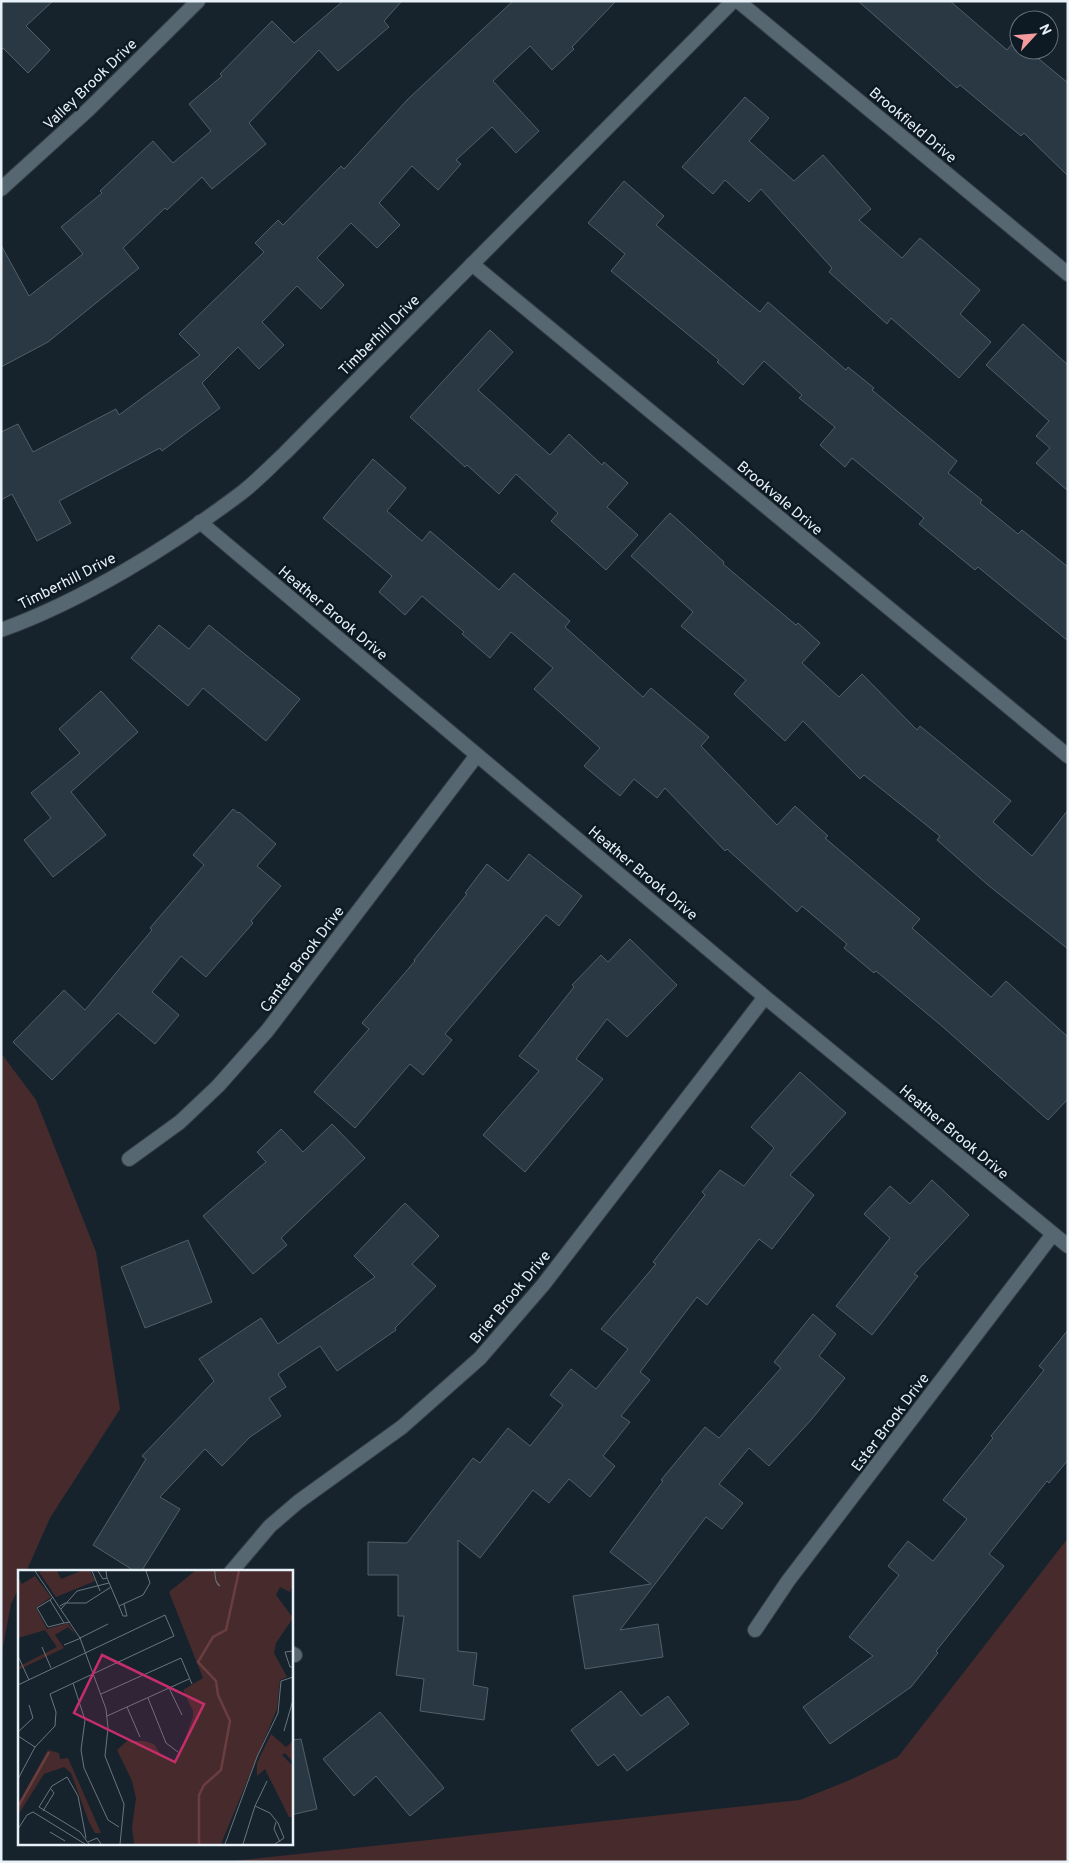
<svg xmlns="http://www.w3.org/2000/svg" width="1069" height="1863" font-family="Overpass,sans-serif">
	<rect width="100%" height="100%" fill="#16232d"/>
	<path fill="#472b2c" d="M 1,1053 L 36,1100 L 96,1252 L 120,1409 L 50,1518 L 26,1572 L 19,1572 L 19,1588 L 11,1604 L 1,1657 Z
		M 1068,1538 L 1068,1862 L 224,1862 L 800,1800 L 850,1780 L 898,1757 Z"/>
	<path fill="#2a3843" stroke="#505f6a" d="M 1,1 L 53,1 L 26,26 L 50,50 L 28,73 L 3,48 L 1,50 Z
		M 343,1 L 402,1 L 384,21 L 389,27 L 338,71 L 319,50 L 249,123 L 266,144 L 212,189 L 202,177 L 167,210 L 165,208 L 123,248 L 139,268 L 48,342 L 1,367 L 1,245 L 29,296 L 83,254 L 61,227 L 102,193 L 100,191 L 153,141 L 173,163 L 211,131 L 189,104 L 222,76 L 220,74 L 272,21 L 294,43 Z
		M 513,1 L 616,1 L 572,47 L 574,49 L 552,70 L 530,46 L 493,81 L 539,131 L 516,153 L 492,127 L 456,160 L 461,164 L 438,190 L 412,166 L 379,203 L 400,225 L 377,248 L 351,223 L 317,258 L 344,285 L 321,309 L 297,286 L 262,322 L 284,345 L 259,369 L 238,347 L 202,383 L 220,408 L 162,451 L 160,448 L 59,501 L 71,523 L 37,541 L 12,494 L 1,500 L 1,432 L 18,424 L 33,452 L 116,409 L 119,415 L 200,355 L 179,334 L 264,252 L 255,243 L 278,220 L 283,225 L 341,166 L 344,169 L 408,99 Z
		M 858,1 L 950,1 L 1007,50 L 1016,39 L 1019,42 L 1019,50 L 1028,50 L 1068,83 L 1068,176 L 1024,133 L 1021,136 L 960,85 L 957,88 Z
		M 745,97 L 769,118 L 749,141 L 794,181 L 823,155 L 871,209 L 859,220 L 902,258 L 920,238 L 980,290 L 960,314 L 991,342 L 959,378 L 891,318 L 887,324 L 829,272 L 832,268 L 761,189 L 749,202 L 725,180 L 713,194 L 682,167 Z
		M 624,181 L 664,216 L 656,225 L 760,312 L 768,302 L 846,370 L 848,367 L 874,388 L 872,390 L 957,461 L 948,473 L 982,500 L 980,503 L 1018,534 L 1022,530 L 1068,567 L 1068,641 L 978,567 L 975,570 L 919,524 L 924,518 L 852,458 L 845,467 L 820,445 L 835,427 L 799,398 L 802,395 L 764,361 L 743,385 L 717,362 L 719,360 L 611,271 L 625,254 L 588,223 Z
		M 1023,324 L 1068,365 L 1068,491 L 1036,463 L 1050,448 L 1036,436 L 1049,421 L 986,365 Z
		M 490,330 L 513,352 L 478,390 L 550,455 L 569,434 L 602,465 L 604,462 L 628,483 L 607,507 L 638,535 L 606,570 L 551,521 L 558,513 L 516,474 L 499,494 L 467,465 L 465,467 L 410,417 Z
		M 373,459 L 406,488 L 387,511 L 422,541 L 430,531 L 499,590 L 514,573 L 570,621 L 565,627 L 643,697 L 651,688 L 709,737 L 701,746 L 777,825 L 795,806 L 828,836 L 825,838 L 920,919 L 912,928 L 991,997 L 1006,981 L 1068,1037 L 1068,1099 L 1048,1120 L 943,1027 L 876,971 L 874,973 L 844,948 L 847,944 L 802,906 L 797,912 L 727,849 L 725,851 L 665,788 L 657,798 L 634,779 L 620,796 L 584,766 L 600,748 L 534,689 L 553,668 L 511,632 L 490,658 L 462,634 L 464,632 L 422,596 L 405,615 L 379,592 L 392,576 L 323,518 Z
		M 670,513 L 724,562 L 723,564 L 796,625 L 798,623 L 820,643 L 802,663 L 839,697 L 862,674 L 917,730 L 920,726 L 1011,801 L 993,822 L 1032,856 L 1068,810 L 1068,949 L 988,885 L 937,840 L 940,836 L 864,775 L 860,779 L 803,721 L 785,741 L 734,694 L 746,680 L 681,626 L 693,612 L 631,556 Z
		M 159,625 L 189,649 L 209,625 L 300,699 L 266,741 L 203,688 L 188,706 L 131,658 Z
		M 101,691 L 138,732 L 71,792 L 106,835 L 53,877 L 24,840 L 51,818 L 31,793 L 80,753 L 59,729 Z
		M 233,809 L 238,813 L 239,812 L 276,844 L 257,866 L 281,886 L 251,921 L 253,923 L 206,977 L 181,956 L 152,992 L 179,1015 L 155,1044 L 118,1013 L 52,1080 L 13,1042 L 64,990 L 85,1010 L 152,930 L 150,928 L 204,865 L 193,855 Z
		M 529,854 L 582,896 L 559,926 L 546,915 L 445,1034 L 452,1040 L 423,1075 L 410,1064 L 355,1128 L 314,1092 L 369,1029 L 362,1023 L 415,961 L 414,960 L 467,894 L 465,893 L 487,864 L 508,881 Z
		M 630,939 L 677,985 L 627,1037 L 607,1019 L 576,1059 L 603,1079 L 525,1172 L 483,1135 L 539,1071 L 519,1056 L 574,987 L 572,985 L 601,955 L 608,962 Z
		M 800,1072 L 846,1113 L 790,1175 L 814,1195 L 772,1249 L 759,1239 L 707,1305 L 697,1297 L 640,1372 L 650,1380 L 621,1416 L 630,1422 L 603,1456 L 615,1466 L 590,1497 L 569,1479 L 549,1503 L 533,1490 L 480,1558 L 458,1540 L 458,1651 L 477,1653 L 473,1685 L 488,1688 L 484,1720 L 420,1711 L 424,1679 L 396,1675 L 404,1616 L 398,1616 L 398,1575 L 368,1575 L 368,1542 L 407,1543 L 473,1458 L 480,1463 L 508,1428 L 530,1446 L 563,1405 L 550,1395 L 571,1369 L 596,1389 L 628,1349 L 601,1329 L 656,1264 L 653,1262 L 705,1195 L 702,1192 L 720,1170 L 744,1186 L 774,1148 L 751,1127 Z
		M 332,1124 L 365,1158 L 281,1238 L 287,1245 L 253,1274 L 203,1216 L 266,1162 L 257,1152 L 281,1129 L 303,1152 Z
		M 932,1180 L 969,1215 L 914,1274 L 918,1276 L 872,1335 L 836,1306 L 890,1238 L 864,1214 L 890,1186 L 910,1204 Z
		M 405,1203 L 439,1236 L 412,1264 L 436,1286 L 395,1328 L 396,1330 L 337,1371 L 320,1346 L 278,1374 L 286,1387 L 269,1398 L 281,1416 L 250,1437 L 222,1466 L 205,1449 L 160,1497 L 180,1509 L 141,1572 L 136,1572 L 93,1545 L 146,1459 L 142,1456 L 214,1381 L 199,1359 L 261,1318 L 278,1344 L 375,1277 L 354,1256 Z
		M 188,1240 L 212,1302 L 145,1328 L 121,1267 Z
		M 813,1314 L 836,1334 L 819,1356 L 845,1378 L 811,1420 L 769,1466 L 749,1448 L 719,1484 L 743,1503 L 722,1529 L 706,1517 L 620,1630 L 658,1624 L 663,1657 L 585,1669 L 573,1596 L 651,1584 L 610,1552 L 663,1481 L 661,1480 L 705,1427 L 719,1438 L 781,1368 L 774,1362 Z
		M 1068,1330 L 1068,1460 L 1049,1483 L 1047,1481 L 989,1554 L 1004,1566 L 936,1651 L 938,1653 L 911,1687 L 830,1744 L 803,1707 L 873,1656 L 849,1637 L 899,1575 L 888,1566 L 908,1541 L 933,1561 L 967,1519 L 943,1500 L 993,1438 L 991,1436 L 1044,1370 L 1039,1366 Z
		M 621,1691 L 641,1716 L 668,1696 L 689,1724 L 627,1771 L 614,1754 L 598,1766 L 571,1730 Z
		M 380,1712 L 444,1788 L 410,1816 L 376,1776 L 354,1796 L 323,1759 Z
		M 301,1739 L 317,1809 L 291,1815 L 291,1740 Z"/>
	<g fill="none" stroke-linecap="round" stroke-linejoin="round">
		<defs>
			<path id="minor" d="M 738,1 L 1068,274
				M 1,189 L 89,109 L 198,1
				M 472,264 L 1068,756
				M 200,522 L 765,997 L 1068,1246
				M 129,1159 L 180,1122 L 218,1086 L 267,1031 L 477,755
				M 231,1572 L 270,1526 L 298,1502 L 402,1427 L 480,1358 L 543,1285 L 765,997
				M 755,1630 L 788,1581 L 1053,1234
				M 291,1653 L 295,1655"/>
			<path id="tertiary" d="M 1,630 C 82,601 171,546 240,494 C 256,482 270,467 285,453 L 733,1"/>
		</defs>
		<use href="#minor" stroke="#353f47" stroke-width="16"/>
		<use href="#tertiary" stroke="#353f47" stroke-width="16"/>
		<use href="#minor" stroke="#576772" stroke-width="14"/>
		<use href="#tertiary" stroke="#576772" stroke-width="14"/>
	</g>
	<g text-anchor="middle" stroke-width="5" stroke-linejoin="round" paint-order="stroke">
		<g font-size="15" fill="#e8f1f8" stroke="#0d1a23">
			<text transform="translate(90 84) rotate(-44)" y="5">Valley Brook Drive</text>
			<text transform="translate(913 125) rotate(40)" y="5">Brookfield Drive</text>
			<text transform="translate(379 335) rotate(-45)" y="5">Timberhill Drive</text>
			<text transform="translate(780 498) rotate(40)" y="5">Brookvale Drive</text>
			<text transform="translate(67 581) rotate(-27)" y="5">Timberhill Drive</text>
			<text transform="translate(333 613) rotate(40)" y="5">Heather Brook Drive</text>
			<text transform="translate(643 873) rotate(40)" y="5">Heather Brook Drive</text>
			<text transform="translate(302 959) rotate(-53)" y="5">Canter Brook Drive</text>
			<text transform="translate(954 1132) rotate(40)" y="5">Heather Brook Drive</text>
			<text transform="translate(510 1297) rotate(-50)" y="5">Brier Brook Drive</text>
			<text transform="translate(890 1422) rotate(-53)" y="5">Ester Brook Drive</text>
		</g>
	</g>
	<g transform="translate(18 1570)">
		<rect width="275" height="275" fill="#16232d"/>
		<path d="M 25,1 L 39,1 L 43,9 L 63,1 L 72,1 L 77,11 L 38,27 L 21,2 ZM 177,1 L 275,1 L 275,20 L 273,18 L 272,22 L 262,17 L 258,25 L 275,48 L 258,73 L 256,83 L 269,107 L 262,110 L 259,139 L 203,274 L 116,274 L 114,257 L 118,228 L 114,211 L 99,180 L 109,171 L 126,171 L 136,174 L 143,185 L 158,193 L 175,147 L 175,141 L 165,120 L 185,108 L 151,22 ZM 17,6 L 33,27 L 18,38 L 29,59 L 50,53 L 58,65 L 50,57 L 37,65 L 46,78 L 0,100 L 0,97 L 39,77 L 27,60 L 0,68 L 0,7 L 4,14 ZM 253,164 L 268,177 L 275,171 L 275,192 L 267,183 L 264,185 L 275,196 L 275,247 L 271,247 L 247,199 L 239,206 L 239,193 ZM 30,180 L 41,183 L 42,189 L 50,188 L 83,263 L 77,263 L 71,252 L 53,203 L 46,197 L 26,204 L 0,245 L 0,234 Z" fill="#472b2c"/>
		<path fill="none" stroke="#6a3e40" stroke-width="2.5" d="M 0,237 L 31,182M 181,274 L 181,225 L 186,215 L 203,200 L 212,151 L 200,125 L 198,111 L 180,92 L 195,67 L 208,60 L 221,1"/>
		<path fill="none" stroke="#6a757e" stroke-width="1" d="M 17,1 L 62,68 L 88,139 L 90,158 L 87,186 L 106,234 L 102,274M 74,1 L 82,21M 80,1 L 85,9 L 89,8 L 88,1M 196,1 L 197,2 L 197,5 L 198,11 L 200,15 L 202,16 L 198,11M 89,8 L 101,36 L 125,25 L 132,13 L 128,1M 35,27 L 32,30 L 46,53 L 52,52M 32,30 L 19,38 L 30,57 L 46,53M 42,36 L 47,33 L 68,33 L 93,17M 101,36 L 105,46 L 109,46 L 106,34M 43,39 L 59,21 L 91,13M 62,68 L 90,54M 46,75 L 63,68M 24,77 L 33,98M 275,81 L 267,82 L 272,97 L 275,97M 0,86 L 11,110M 55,113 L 67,150 L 63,180 L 66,198 L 90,250 L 101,257M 0,115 L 147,45 L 156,66 L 32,124 L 38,142 L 37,156 L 17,177 L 0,209M 151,118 L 164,145M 83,124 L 163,88 L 174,114M 130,128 L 148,173 L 160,182M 109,137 L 122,167M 89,146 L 171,109M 266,161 L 275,130M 0,162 L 15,148 L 11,135M 0,166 L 17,177M 237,236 L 249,211M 25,241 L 36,223 L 33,219M 258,252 L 256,259 L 262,272M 0,259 L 9,245 L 15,242 L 67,274M 32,262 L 47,271M 68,268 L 60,226 L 49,207 L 34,216 L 21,237 L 62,262 L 71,274M 70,272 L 79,268 L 83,274M 207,274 L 239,187 L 260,143 L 263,111 L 275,107M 225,274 L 237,236 L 252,243 L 260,253 L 266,268 L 257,274"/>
		<path fill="#c62e6b" fill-opacity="0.15" stroke="#c62e6b" stroke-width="2.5" d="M 84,85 L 186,134 L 157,192 L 56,143 Z"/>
		<rect width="275" height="275" fill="none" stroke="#e8f1f8" stroke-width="2.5"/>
	</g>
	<rect width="1069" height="1863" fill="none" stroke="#e8f1f8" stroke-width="5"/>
	<g transform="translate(1034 35) rotate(64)"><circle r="24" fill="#0d1a23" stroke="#657078"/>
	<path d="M0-4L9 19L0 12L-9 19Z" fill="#f59b9e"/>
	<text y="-8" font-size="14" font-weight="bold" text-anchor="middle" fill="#e8f1f8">N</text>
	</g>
</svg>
